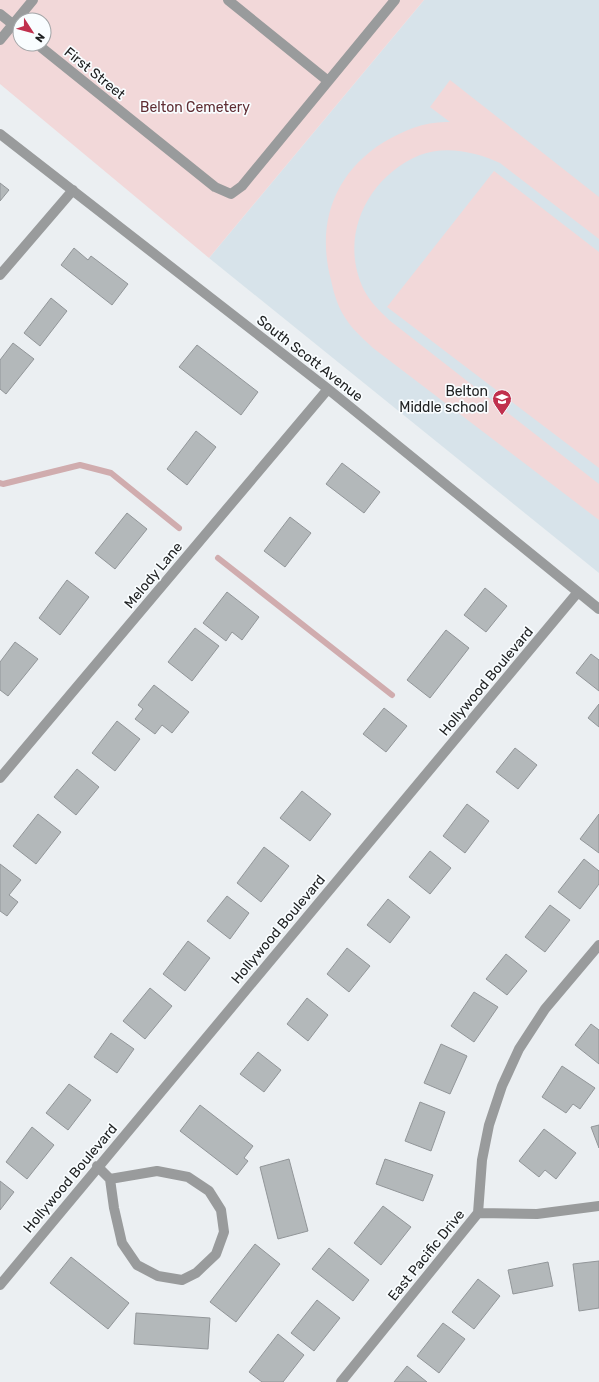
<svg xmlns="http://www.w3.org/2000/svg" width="599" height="1382" font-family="Rubik,sans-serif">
	<rect width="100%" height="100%" fill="#ebeff2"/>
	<path fill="#d7e3ea" d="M 424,0 L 599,0 L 599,573 L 209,258 Z"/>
	<path fill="#f2d8d9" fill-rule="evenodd" d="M 0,0 L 424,0 L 209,258 L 0,84 ZM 20,20 L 44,20 L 44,44 L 20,44 Z
		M 450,80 L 599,197 L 599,239 L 500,163 C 477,152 445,145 420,155 C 367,177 338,237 364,290 C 370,302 380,311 389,320 L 599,484 L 599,520 L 373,348 C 365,340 355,332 348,322 C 339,310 334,295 331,280 C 316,224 334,173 384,142 C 404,130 426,121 450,122 L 430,107 Z
		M 494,171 L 599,252 L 599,468 L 387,307 Z"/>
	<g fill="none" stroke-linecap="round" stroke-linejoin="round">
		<path stroke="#d0acae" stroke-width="6" d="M 0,483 L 3,484 L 80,465 L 111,473 L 179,528
			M 218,558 L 392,695"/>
	</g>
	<path fill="#b3b8ba" stroke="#929699" d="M 0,183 L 9,190 L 0,201 Z
		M 74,248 L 88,260 L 91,256 L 128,284 L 112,305 L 61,265 Z
		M 51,298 L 67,311 L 40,346 L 24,333 Z
		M 13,343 L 34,359 L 6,394 L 0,389 L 0,360 Z
		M 197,345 L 258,392 L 241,415 L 179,367 Z
		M 196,431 L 216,447 L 187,485 L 167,469 Z
		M 342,463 L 380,492 L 364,513 L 326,484 Z
		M 127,513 L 147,529 L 115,569 L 95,553 Z
		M 290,517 L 311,533 L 285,567 L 264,551 Z
		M 67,580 L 89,597 L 60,635 L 39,618 Z
		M 485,588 L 507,606 L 486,632 L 464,615 Z
		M 227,592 L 259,617 L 242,640 L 232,632 L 226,641 L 203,623 Z
		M 195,628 L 219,646 L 192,681 L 168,662 Z
		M 446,630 L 469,648 L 430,698 L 407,680 Z
		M 15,642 L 38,659 L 8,696 L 0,690 L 0,662 Z
		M 591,654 L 599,660 L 599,691 L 576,673 Z
		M 154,685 L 189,712 L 172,733 L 162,725 L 155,734 L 135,719 L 143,709 L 138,705 Z
		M 599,704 L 599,727 L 588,718 Z
		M 384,708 L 407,726 L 386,752 L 363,734 Z
		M 117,721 L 140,739 L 115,771 L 92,753 Z
		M 515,748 L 537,765 L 518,789 L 496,772 Z
		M 77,769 L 99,787 L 76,815 L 54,797 Z
		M 302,791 L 331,814 L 310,841 L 280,818 Z
		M 467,804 L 489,821 L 465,853 L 443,836 Z
		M 38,814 L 61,832 L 36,864 L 13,846 Z
		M 599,814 L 599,853 L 580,839 Z
		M 264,847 L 289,866 L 261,902 L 237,883 Z
		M 430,851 L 451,868 L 430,894 L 409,877 Z
		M 584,859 L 599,871 L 599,884 L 580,909 L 558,892 Z
		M 0,864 L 21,880 L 9,895 L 18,902 L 7,916 L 0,911 Z
		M 227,896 L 249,913 L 230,939 L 207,921 Z
		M 388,899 L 410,917 L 390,943 L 367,925 Z
		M 550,905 L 570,920 L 545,952 L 525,937 Z
		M 188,941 L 210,958 L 185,991 L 163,974 Z
		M 347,948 L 370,966 L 349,992 L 327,974 Z
		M 506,954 L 527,971 L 507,995 L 486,979 Z
		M 150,988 L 172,1006 L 145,1039 L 123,1021 Z
		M 474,992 L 498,1007 L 474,1042 L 451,1026 Z
		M 307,998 L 328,1015 L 308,1041 L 287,1024 Z
		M 591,1024 L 599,1030 L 599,1064 L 575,1045 Z
		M 111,1033 L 134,1049 L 117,1073 L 94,1057 Z
		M 441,1044 L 467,1056 L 450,1094 L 424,1083 Z
		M 258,1052 L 281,1070 L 264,1092 L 240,1074 Z
		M 562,1066 L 595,1088 L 580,1109 L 573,1104 L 566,1113 L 542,1097 Z
		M 69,1084 L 91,1100 L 68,1130 L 46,1113 Z
		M 420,1102 L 445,1112 L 431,1151 L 405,1141 Z
		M 200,1105 L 253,1146 L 244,1158 L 248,1161 L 237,1175 L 180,1131 Z
		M 599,1125 L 599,1148 L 591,1127 Z
		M 32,1127 L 54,1145 L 27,1179 L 6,1162 Z
		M 544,1129 L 576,1153 L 556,1179 L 545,1170 L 539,1177 L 519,1161 Z
		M 289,1159 L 308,1231 L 278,1239 L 260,1167 Z
		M 385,1159 L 433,1175 L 423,1201 L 376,1184 Z
		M 0,1181 L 14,1192 L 0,1210 Z
		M 383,1206 L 411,1227 L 381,1265 L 354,1243 Z
		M 255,1244 L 280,1264 L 236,1322 L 210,1302 Z
		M 329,1248 L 369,1280 L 353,1301 L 312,1269 Z
		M 71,1257 L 129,1303 L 108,1329 L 50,1283 Z
		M 599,1261 L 599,1308 L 579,1311 L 573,1264 Z
		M 548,1262 L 553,1286 L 513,1294 L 508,1270 Z
		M 478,1279 L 500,1296 L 474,1329 L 452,1312 Z
		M 317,1300 L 340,1318 L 314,1351 L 291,1333 Z
		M 136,1313 L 210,1318 L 208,1349 L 134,1344 Z
		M 443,1323 L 465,1339 L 439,1373 L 417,1356 Z
		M 278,1334 L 304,1355 L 283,1382 L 262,1382 L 249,1372 Z
		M 407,1366 L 427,1382 L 394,1382 Z"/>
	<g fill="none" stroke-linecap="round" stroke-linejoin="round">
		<path stroke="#999b9c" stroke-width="10" d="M 228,0 L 328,81
			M 0,14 L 20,30
			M 0,40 L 33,0
			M 37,44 L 215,187 L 231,194 L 242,186 L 395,0"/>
		<path stroke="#999b9c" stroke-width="10" d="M 0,134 L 328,389 L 599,609
			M 0,275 L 73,190
			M 0,778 L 328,389
			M 97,1166 L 110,1179 L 114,1208 L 122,1243 L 137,1265 L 158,1276 L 182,1280 L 196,1273 L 216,1254 L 224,1232 L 221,1210 L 209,1191 L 188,1177 L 157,1171 L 110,1179
			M 478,1213 L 537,1214 L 599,1206
			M 0,1285 L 578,592
			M 341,1382 L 478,1213 L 482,1160 L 489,1125 L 502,1086 L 519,1049 L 545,1009 L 599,945"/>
	</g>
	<defs>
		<symbol id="school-pin" viewBox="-11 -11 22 30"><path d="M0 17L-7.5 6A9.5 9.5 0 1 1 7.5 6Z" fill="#c0304d" stroke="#f9fdff"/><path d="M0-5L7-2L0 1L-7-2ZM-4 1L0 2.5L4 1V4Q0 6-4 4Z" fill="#fff"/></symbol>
	</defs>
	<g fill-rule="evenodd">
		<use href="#school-pin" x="491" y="388" width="22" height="30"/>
	</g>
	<g text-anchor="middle" stroke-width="3.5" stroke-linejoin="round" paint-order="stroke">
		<g font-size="14" fill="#202223" stroke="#f9fdff">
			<text transform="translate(95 73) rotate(39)" y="5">First Street</text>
			<text transform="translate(310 358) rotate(38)" y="5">South Scott Avenue</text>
			<text transform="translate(153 575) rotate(-50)" y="5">Melody Lane</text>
			<text transform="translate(486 681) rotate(-50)" y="5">Hollywood Boulevard</text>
			<text transform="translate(278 929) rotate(-50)" y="5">Hollywood Boulevard</text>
			<text transform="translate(70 1178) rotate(-50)" y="5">Hollywood Boulevard</text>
			<text transform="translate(426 1255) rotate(-51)" y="5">East Pacific Drive</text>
		</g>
		<g font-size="14" fill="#5f2d33" stroke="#f9fdff">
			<text x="195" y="112">Belton Cemetery</text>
		</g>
		<g font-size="14" fill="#202223" stroke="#f9fdff" text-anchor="end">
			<text x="488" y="396">Belton<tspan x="488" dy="16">Middle school</tspan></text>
		</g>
	</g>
	<g transform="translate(32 32) rotate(126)"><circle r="19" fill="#f9fdff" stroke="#a2a5a7"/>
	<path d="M0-3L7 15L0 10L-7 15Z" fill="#c0304d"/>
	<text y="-6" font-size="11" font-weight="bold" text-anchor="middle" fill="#202223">N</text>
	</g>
</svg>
